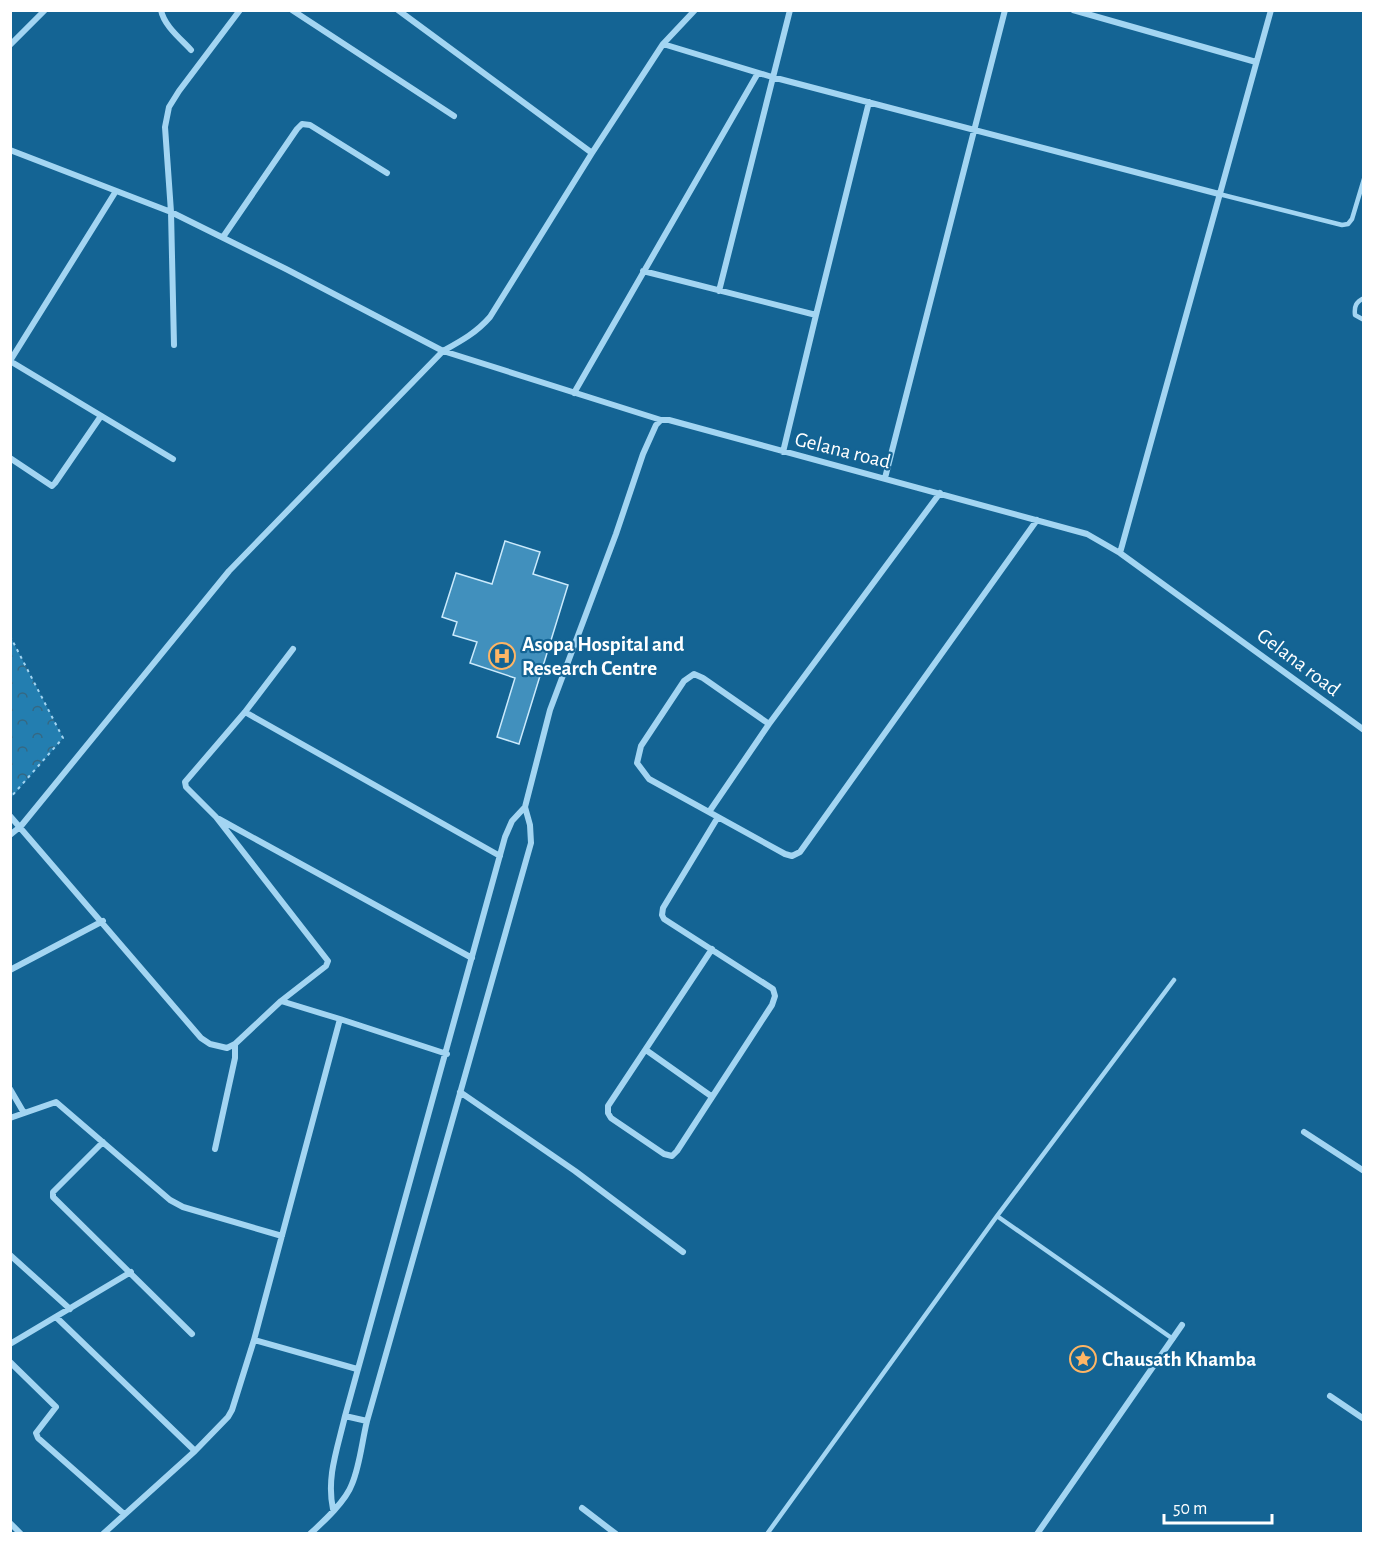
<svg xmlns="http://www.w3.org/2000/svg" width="1374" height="1544" font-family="'Alegreya Sans',sans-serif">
	<defs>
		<pattern id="forest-crowns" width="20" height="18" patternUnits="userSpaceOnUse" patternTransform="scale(1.5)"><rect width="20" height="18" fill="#237eb0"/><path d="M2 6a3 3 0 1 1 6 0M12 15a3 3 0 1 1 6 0" fill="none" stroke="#356883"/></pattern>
	</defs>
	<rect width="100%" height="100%" fill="#146494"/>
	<path fill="url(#forest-crowns)" d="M 10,636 L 63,738 L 11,798 L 10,798 Z"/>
	<path fill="#4190bd" stroke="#cbeafc" stroke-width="1.5" d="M 505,541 L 540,552 L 533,574 L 568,585 L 519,744 L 497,737 L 515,678 L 470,663 L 477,642 L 453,635 L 457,622 L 442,617 L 456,573 L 492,584 Z"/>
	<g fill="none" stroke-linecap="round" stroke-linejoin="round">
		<path stroke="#a3d5f2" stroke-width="2" stroke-dasharray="3 4.5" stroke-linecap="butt" d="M 10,636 L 63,738 L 10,798"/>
		<path stroke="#a3d5f2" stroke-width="4.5" d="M 1219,194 L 1342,225 L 1348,224 L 1352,219 L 1364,179
			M 1364,298 C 1356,302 1354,306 1355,315 L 1364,320
			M 997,1216 L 1173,1339
			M 767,1534 L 997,1216 L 1174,980"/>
		<path stroke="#a3d5f2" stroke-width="6" d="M 161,10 C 164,26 181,39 191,50
			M 292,10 L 454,116
			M 398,10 L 592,153
			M 1073,10 L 1256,62
			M 663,44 L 772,77 L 1219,194
			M 10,45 L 45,10
			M 10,150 L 171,212 L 286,269 L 443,351 L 661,420
			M 223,237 L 297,129 L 302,124 L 310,125 L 387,173
			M 643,271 L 816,315 L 869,102
			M 719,291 L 790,10
			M 174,345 L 171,212 L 165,127 L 169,107 L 179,91 L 240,10
			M 10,361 L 116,191
			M 10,361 L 173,459
			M 574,393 L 758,73
			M 783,452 L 816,315
			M 10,458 L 52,486 L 55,483 L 101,416
			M 885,478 L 1005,10
			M 1120,553 L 1271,10
			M 245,712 L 500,856
			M 769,724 L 703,678 L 694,674 L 684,681 L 641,746 L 637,763 L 649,779 L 785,854 L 792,856 L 800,852 L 1037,520
			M 709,812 L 769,724 L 940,493
			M 10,816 L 201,1038 L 210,1044 L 227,1048 L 235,1044 L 281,1001 L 340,1019 L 254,1340 L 232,1410 L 228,1417 L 195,1451
			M 219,819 L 472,958
			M 10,835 L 21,826 L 229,571 L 443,351 C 461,341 476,333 490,317 L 592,153 L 663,44 L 695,10
			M 712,949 L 608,1106 L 608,1113 L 611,1118 L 664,1154 L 672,1156 L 677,1151 L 772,1005 L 775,996 L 773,989 L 664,919 L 662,915 L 663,908 L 718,817
			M 10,970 L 103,921
			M 281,1001 L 326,966 L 328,961 L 216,817 L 186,787 L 185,782 L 245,712 L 293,649
			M 340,1019 L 447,1054
			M 646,1050 L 711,1096
			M 10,1089 L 24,1113
			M 460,1092 L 575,1171 L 683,1252
			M 10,1118 L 56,1102 L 170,1200 L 183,1207 L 282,1236
			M 1304,1132 L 1364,1171
			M 103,1142 L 53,1192 L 53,1197 L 192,1334
			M 215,1149 L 235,1058 L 235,1044
			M 10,1255 L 70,1309
			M 56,1317 L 195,1451 L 103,1534
			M 254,1340 L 357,1369
			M 10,1344 L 131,1272
			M 10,1362 L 56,1407 L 36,1433 L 38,1438 L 124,1514
			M 1330,1396 L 1364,1419
			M 345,1416 L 367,1421
			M 582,1508 L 616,1534
			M 333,1509 C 326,1477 338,1447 345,1416 L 505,837 L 512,821 L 525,807 L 550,710 L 616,534 L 643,454 L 656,425 L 661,420 L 669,420 L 1087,534 L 1120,553 L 1364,730
			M 10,1523 L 21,1534
			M 310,1534 C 323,1522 346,1501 352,1484 C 360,1465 362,1441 367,1421 L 531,843 L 530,825 L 525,807
			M 1037,1534 L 1182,1325"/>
	</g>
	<defs>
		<symbol id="hospital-ring" viewBox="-11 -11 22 22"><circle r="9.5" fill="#146494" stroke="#ffb564" stroke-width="1.5"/><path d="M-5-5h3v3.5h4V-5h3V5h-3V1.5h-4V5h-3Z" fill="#ffb564"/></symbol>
		<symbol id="sight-ring" viewBox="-11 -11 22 22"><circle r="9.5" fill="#146494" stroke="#ffb564" stroke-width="1.5"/><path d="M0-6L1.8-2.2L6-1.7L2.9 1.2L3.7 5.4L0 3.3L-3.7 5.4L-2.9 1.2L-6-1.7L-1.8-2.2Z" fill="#ffb564"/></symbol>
	</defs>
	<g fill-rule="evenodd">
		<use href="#hospital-ring" x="487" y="641" width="30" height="30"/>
		<use href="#sight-ring" x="1068" y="1344" width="30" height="30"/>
	</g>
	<g text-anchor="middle" stroke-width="4.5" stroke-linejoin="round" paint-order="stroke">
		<g font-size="21" fill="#fff" stroke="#146494">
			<text transform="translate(843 450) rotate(14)" y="7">Gelana road</text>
			<text transform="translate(1299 662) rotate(37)" y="7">Gelana road</text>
		</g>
		<g font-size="21" font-weight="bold" fill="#fff" stroke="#146494" text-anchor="start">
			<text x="522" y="651">Asopa Hospital and<tspan x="522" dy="24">Research Centre</tspan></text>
			<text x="1102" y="1366">Chausath Khamba</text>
		</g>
	</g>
	<rect width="1374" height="1544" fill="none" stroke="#ffffff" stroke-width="24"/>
	<path d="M1164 1514v9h108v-9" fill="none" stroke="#ffffff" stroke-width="3"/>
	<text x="1173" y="1514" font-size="18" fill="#ffffff" stroke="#146494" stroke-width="4.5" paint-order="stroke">50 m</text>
</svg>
